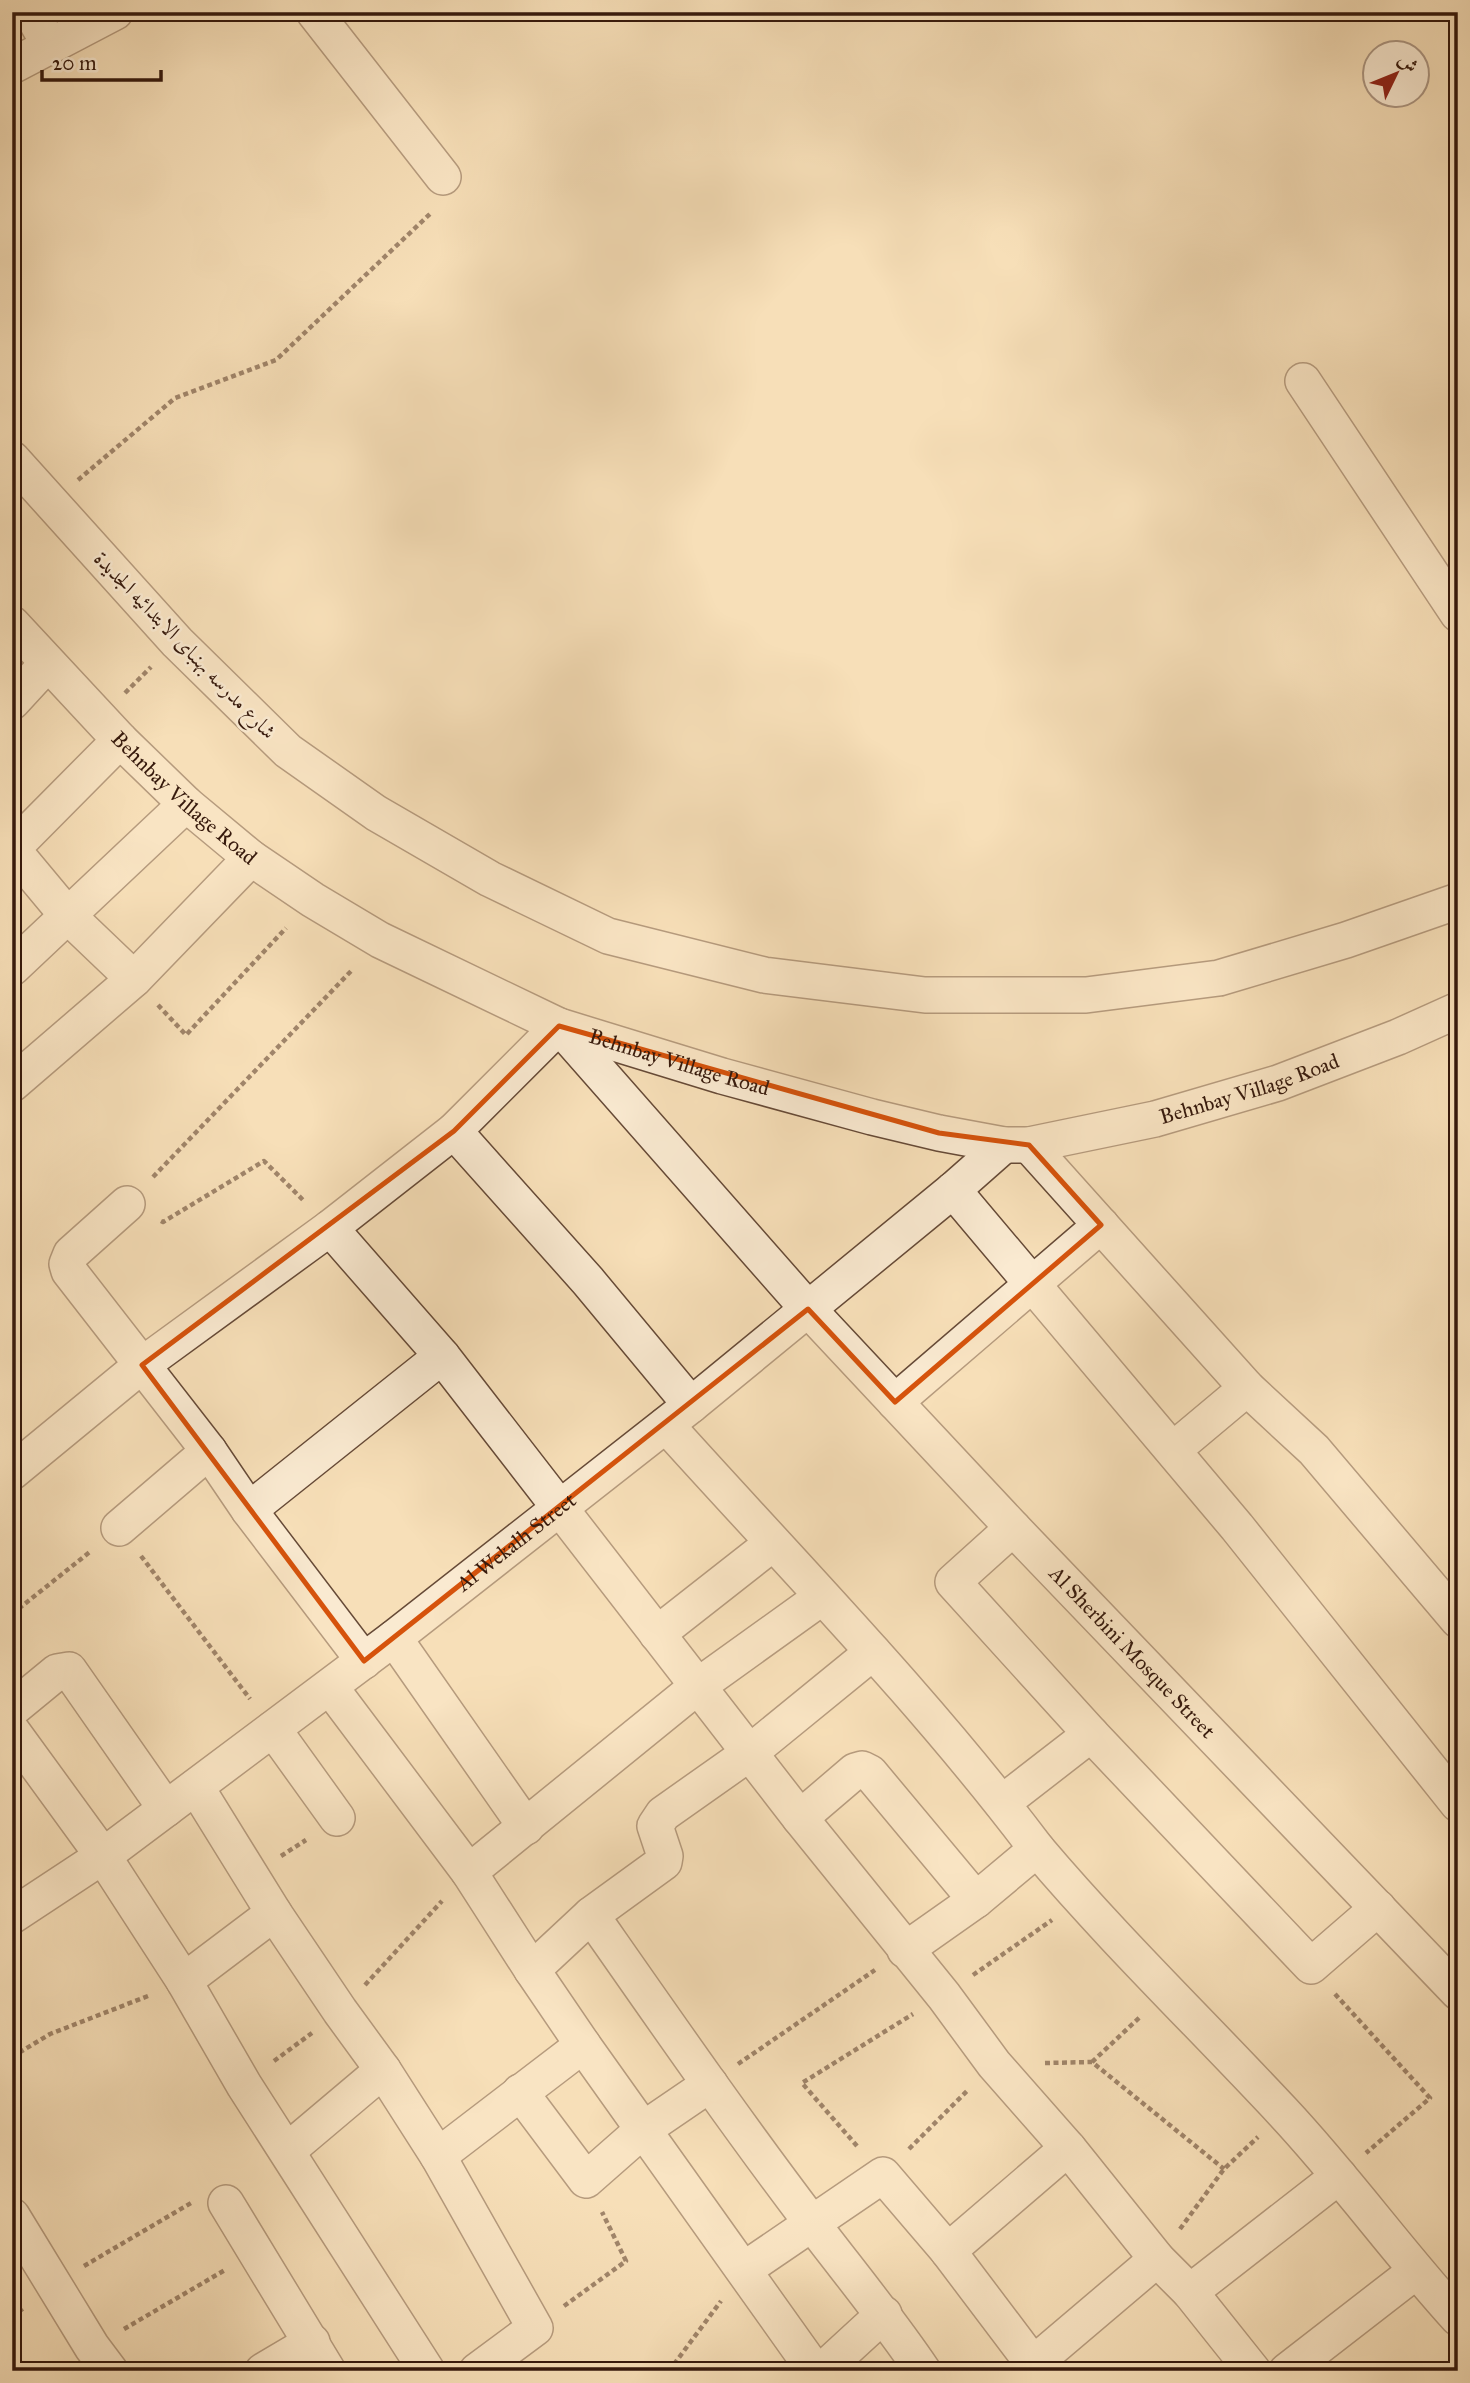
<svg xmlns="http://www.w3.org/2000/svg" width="1470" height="2383" font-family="'IM FELL Great Primer',Amiri,serif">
	<rect width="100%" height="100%" fill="#f7dfb8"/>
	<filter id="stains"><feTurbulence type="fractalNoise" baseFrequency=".00286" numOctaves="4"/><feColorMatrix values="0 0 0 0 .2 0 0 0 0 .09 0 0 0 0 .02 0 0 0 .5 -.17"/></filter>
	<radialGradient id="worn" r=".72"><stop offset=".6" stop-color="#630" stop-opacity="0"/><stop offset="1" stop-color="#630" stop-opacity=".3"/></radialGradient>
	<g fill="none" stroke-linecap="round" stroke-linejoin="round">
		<defs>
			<g id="street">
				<path d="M 31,12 L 50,46"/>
				<path d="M 314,12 L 443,177"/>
				<path d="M 12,66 L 115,12"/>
				<path d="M 1303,381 L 1458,614"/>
				<path d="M 12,459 L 177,642 L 288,751 L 376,813 L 490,879 L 608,936 L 764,975 L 925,995 L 1086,995 L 1219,978 L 1346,940 L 1458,901"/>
				<path id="s1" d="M 12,624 L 120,740 L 186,804 L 251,858 L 313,900 L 380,940 L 559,1026 L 722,1076 L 872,1117 L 939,1133 L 1004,1145 L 1029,1145 L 1155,1119 L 1278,1083 L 1398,1037 L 1458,1010"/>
				<path d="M 12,702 L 47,664"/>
				<path d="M 120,740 L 12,849 L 67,915 L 134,979"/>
				<path d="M 12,968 L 186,804"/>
				<path d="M 12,1084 L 134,979 L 251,858"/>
				<path d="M 454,1131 L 588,1281 L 691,1405"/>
				<path d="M 1029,1145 L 1247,1388 L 1314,1450 L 1458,1620"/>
				<path d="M 953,1190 L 1237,1527 L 1458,1804"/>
				<path d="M 127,1204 L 71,1254 L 67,1264 L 69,1271 L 209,1451 L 249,1510 L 364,1661"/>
				<path d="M 330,1228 L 442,1356 L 800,1818 L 855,1771 L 862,1769 L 870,1773 L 976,1900"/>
				<path d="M 895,1402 L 1101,1225"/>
				<path d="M 666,1425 C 791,1564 924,1699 1037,1849 L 976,1900 L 905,1950"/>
				<path d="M 1173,1450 L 1247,1388"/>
				<path id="s2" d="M 12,1472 L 142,1365 L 330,1228 L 454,1131 L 559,1026 L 808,1309 L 1013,1528 L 1458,1992"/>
				<path d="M 249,1510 L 442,1356"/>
				<path d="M 119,1528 L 209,1451"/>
				<path d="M 1013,1528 L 953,1582 L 1091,1734 L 1311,1966 L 1378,1908"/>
				<path d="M 657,1634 L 773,1543"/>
				<path d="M 394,1638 L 526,1827"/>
				<path d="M 330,1687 L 469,1872 L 532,1970 L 583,2045 L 815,2371"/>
				<path d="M 12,1709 L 57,1672 L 69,1670 L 166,1809"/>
				<path d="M 273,1729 L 337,1818"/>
				<path d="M 12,1731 L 103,1856 L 184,1981 L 244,2085 L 427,2371"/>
				<path d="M 196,1787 L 274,1913 L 340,2011 L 383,2070 L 438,2156 L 535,2328 L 477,2371"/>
				<path d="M 1002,1803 L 1091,1734"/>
				<path d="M 800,1818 L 944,1996 L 994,2064 L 1068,2148"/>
				<path d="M 1037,1849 C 1114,1940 1201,2024 1283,2112 C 1344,2177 1397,2251 1458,2318"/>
				<path d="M 469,1872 L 698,1686 L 822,1597"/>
				<path d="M 591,1915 C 663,2018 735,2122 811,2222 C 849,2272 888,2319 923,2371"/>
				<path id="s3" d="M 12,1916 L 103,1856 L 394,1638 L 691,1405 L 953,1190 L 1004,1145"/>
				<path d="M 532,1970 L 591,1915 L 664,1862 L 665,1856 L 655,1826 L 663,1814 L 748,1754 L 873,1652"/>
				<path d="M 184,1981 L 274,1913"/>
				<path d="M 520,2092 L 586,2180 L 644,2129 L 710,2084"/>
				<path d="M 287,2151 L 383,2070"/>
				<path d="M 438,2156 L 583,2045"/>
				<path d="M 226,2203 L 328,2371"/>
				<path d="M 12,2216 L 92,2347 L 110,2371"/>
				<path d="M 948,2251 L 1068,2148 L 1157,2259 L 1190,2292 L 1253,2371"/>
				<path d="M 745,2269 L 883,2175 L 948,2251 L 1034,2365"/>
				<path d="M 1190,2292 L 1339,2176"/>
				<path d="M 263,2371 L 312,2342"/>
				<path d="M 822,2371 L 884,2314"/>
				<path d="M 1025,2371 L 1157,2259"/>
				<path d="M 1287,2371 L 1416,2271"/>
			</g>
		</defs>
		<use href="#street" stroke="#664a37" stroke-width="38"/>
		<path stroke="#36190c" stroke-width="4.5" stroke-dasharray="5 3.5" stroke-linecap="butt" d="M 78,480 L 175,398 L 276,360 L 432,212
			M 125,693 L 151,667
			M 158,1005 L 186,1035 L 286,928
			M 153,1177 L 353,969
			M 161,1221 L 163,1222 L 264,1161 L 303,1200
			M 141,1556 L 250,1699
			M 12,1614 L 91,1551
			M 281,1856 L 306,1840
			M 973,1975 L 1052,1920
			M 365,1985 L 442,1901
			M 1335,1994 L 1430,2098 L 1366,2153
			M 12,2057 L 50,2034 L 148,1996
			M 274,2061 L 312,2033
			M 1092,2062 L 1140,2017
			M 1045,2063 L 1092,2062 L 1224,2169
			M 738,2064 L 875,1970
			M 857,2146 L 802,2083 L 913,2014
			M 909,2149 L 967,2091
			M 1180,2229 L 1224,2169 L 1258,2137
			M 84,2266 L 191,2203
			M 564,2306 L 626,2261 L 602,2212
			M 12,2317 L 25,2307
			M 124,2329 L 225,2270
			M 669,2371 L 721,2301"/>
		<use href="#street" stroke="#faead1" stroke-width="35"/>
	</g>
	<path d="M0 0H1470V2383H0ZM 559,1026 L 939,1133 L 1029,1145 L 1101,1225 L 895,1402 L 808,1309 L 364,1661 L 142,1365 L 454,1131 Z" fill="#f7dfb8" fill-opacity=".55" fill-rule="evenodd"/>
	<path fill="none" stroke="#d6530c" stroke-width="5" stroke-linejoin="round" d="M 559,1026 L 939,1133 L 1029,1145 L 1101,1225 L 895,1402 L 808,1309 L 364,1661 L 142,1365 L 454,1131 Z"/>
	<g text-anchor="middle" stroke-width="5" stroke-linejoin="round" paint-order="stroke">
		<g font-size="21" fill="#36190c" stroke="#faead1">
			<text transform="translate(185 645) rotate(46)" y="7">شارع مدرسه بهنباى الابتدائيه الجديدة</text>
			<text dy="7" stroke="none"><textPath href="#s1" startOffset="245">Behnbay Village Road</textPath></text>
			<text dy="7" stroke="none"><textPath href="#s1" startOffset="812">Behnbay Village Road</textPath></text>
			<text dy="7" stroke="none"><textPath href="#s1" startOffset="1400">Behnbay Village Road</textPath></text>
			<text dy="7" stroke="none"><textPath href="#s3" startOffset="628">Al Wekalh Street</textPath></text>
			<text dy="7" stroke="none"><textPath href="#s2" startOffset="1556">Al Sherbini Mosque Street</textPath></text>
		</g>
	</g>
	<rect width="1470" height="2383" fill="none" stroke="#f7dfb8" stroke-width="42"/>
	<rect x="14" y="14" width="1442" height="2355" fill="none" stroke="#36190c" stroke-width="3.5"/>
	<rect x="21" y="21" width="1428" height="2341" fill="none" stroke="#36190c" stroke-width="2"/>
	<g transform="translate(1396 74) rotate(47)"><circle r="33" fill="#faead1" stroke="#ac9682" stroke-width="2"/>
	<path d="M0-5L12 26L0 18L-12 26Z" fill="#8f2418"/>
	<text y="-10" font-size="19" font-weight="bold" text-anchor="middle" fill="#36190c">ش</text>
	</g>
	<path d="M42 70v10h119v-10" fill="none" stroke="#36190c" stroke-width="3.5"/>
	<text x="52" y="70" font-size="21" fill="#36190c" stroke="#faead1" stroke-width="5" paint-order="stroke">20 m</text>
	<rect width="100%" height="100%" filter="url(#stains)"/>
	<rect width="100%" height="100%" fill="url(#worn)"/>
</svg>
